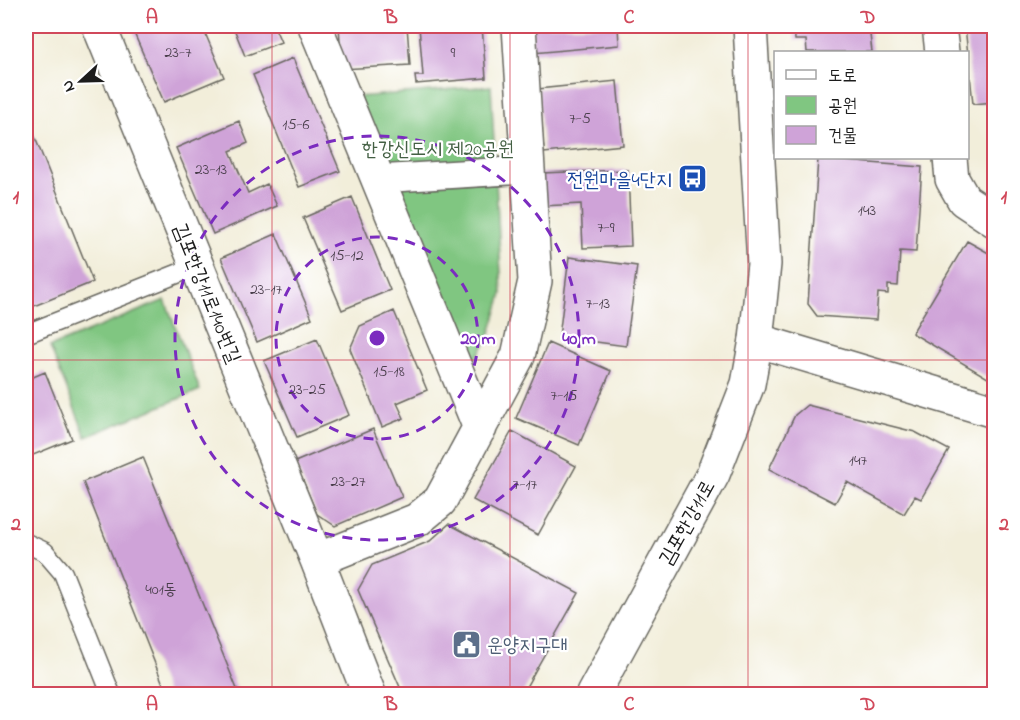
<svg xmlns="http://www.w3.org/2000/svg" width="1020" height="720" font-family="'Indie Flower','Poor Story',sans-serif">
	<rect width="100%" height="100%" fill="#fff"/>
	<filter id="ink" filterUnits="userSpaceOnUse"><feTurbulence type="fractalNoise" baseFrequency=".0167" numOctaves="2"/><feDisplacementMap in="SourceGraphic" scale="12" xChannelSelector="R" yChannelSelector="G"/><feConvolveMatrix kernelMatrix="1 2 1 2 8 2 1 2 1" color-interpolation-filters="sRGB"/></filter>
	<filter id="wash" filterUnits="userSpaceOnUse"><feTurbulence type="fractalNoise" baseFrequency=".008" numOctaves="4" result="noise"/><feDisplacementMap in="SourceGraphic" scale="24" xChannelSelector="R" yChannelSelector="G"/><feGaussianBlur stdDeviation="1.35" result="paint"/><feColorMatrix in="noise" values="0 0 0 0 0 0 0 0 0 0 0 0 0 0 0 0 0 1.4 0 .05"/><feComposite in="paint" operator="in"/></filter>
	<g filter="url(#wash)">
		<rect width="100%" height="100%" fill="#f2eeda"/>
		<path fill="#80c681" stroke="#4e714e" stroke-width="1.5" d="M 491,86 L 502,294 L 489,337 L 468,371 L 357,97 Z
			M 165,300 L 200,390 L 86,437 L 50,347 Z"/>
		<g id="blocks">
			<path fill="#cfa3d8" d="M 131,26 L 202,26 L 224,77 L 164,102 Z
				M 233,26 L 274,26 L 281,42 L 245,56 Z
				M 339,26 L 407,26 L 410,65 L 342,69 Z
				M 419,26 L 482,26 L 486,78 L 416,84 L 415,76 L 423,76 Z
				M 531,26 L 618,26 L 619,45 L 533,53 Z
				M 794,26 L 869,26 L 872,52 L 807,52 L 806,40 L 795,40 Z
				M 965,26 L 994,26 L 994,102 L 973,104 Z
				M 293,58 L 340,171 L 299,187 L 253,75 Z
				M 617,81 L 623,145 L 544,153 L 538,89 Z
				M 26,115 L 93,282 L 29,308 L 26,300 Z
				M 239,121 L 248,143 L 230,151 L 248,193 L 267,184 L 277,206 L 213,234 L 176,148 Z
				M 818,159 L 922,167 L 916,252 L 900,251 L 898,286 L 888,285 L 888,294 L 878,293 L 876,320 L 817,316 L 808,304 Z
				M 628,170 L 631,246 L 583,248 L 581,204 L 542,206 L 540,173 Z
				M 352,197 L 390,290 L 342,310 L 303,218 Z
				M 276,234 L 312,318 L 257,342 L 221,258 Z
				M 967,241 L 994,256 L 994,374 L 991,380 L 912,333 Z
				M 569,257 L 637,266 L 626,346 L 559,337 Z
				M 394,311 L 427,390 L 397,403 L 404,418 L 382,427 L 350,349 L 360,326 Z
				M 317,339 L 349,415 L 297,437 L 264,361 Z
				M 548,343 L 611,371 L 579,445 L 516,418 Z
				M 45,372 L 72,439 L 26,458 L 26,380 Z
				M 807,405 L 915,432 L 949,450 L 921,499 L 915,496 L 904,514 L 847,482 L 835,503 L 769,469 L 795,415 Z
				M 373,429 L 402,497 L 335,526 L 317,514 L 295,462 Z
				M 512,431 L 576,466 L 538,535 L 473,500 Z
				M 143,457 L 239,694 L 167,694 L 83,482 Z
				M 449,524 L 579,593 L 522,694 L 403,694 L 358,590 L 372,565 L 430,541 Z"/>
		</g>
	</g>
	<g filter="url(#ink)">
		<use href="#blocks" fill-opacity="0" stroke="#67665e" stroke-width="1.5"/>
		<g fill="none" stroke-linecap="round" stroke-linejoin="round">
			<defs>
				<path id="service" d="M 26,334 L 197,266
					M 26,543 L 45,552 L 63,573 L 111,694"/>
				<path id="pedestrian" d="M 377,179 L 527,170"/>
				<path id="minor" d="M 99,26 L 317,560 L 369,694
					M 315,26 L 480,428
					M 939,26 L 942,52
					M 950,158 L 952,179 L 964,200 L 994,220
					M 756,340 L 994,411
					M 317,560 L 417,520 L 440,501 L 518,356 L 535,281 L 519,26"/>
				<path id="tertiary" d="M 593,694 L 713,474 L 748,384 L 756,340 L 764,264 L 750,26"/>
			</defs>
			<use href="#service" stroke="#67665e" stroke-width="21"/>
			<use href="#pedestrian" stroke="#67665e" stroke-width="30"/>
			<use href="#minor" stroke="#67665e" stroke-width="36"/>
			<use href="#tertiary" stroke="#67665e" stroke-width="36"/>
			<use href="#service" stroke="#fff" stroke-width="18"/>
			<use href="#pedestrian" stroke="#fff" stroke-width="27"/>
			<use href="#minor" stroke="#fff" stroke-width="33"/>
			<use href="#tertiary" stroke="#fff" stroke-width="33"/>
		</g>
	</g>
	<path fill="none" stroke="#d1495b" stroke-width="1.5" stroke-opacity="0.55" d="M 272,26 L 272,694M 510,26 L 510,694M 748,26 L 748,694M 26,360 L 994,360"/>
	<g fill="none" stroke="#7b2cbf" stroke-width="3" stroke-dasharray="10 8">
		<circle cx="377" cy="338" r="101"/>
		<circle cx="377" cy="338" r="202"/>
	</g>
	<defs>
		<symbol id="bus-square" viewBox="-11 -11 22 22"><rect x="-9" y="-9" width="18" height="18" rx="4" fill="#1a4fb4" stroke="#fff"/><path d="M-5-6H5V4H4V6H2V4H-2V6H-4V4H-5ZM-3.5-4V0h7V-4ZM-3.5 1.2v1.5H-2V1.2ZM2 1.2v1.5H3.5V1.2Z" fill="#fff"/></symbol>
		<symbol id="civic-square" viewBox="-11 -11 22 22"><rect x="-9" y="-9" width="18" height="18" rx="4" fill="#5c6f8a" stroke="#fff"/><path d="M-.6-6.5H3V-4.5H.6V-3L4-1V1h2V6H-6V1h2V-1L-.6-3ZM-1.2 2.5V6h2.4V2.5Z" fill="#fff"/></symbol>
	</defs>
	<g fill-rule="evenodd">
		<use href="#bus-square" x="676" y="162" width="33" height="33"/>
		<use href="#civic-square" x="450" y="628" width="33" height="33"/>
	</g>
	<g text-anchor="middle" stroke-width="4.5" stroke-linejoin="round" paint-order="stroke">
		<g font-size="16" fill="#493e4b">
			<text x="178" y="57">23-7</text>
			<text x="453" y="57">9</text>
			<text x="580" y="123">7-5</text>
			<text x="296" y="129">15-6</text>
			<text x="211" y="174">23-13</text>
			<text x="867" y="215">143</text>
			<text x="606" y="232">7-9</text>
			<text x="347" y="260">15-12</text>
			<text x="266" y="294">23-17</text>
			<text x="598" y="308">7-13</text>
			<text x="389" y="376">15-18</text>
			<text x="307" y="394">23-25</text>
			<text x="564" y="400">7-15</text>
			<text x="858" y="465">147</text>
			<text x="348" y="486">23-27</text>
			<text x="525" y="489">7-17</text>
			<text x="161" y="594">401동</text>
		</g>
		<g font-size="20" fill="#446044" stroke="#fff">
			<text x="438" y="155">한강신도시 제20공원</text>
		</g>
		<g font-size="20" fill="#164399" stroke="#fff" text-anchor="end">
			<text x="672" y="186">전원마을4단지</text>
		</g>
		<g font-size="20" fill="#1c1c1c" stroke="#fff">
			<text transform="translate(208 293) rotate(68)" y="7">김포한강11로140번길</text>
			<text transform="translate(686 522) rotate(-61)" y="7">김포한강11로</text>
		</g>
		<g font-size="20" fill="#4e5e75" stroke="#fff" text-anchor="start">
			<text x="487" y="651">운양지구대</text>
		</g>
	</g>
	<circle cx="377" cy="338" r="9" fill="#7b2cbf" stroke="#fff" stroke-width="3"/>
	<g font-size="18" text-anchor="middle" font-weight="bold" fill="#7b2cbf" stroke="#fff" stroke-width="4.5" stroke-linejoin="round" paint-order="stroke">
		<text x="478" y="344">20 m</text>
		<text x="579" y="344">40 m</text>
	</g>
	<rect width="1020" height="720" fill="none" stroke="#fff" stroke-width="66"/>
	<rect x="774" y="51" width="195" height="108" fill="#ffffff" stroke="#a4a4a4" stroke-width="1.5"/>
	<rect x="786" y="70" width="30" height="9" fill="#ffffff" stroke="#a4a4a4" stroke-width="1.5"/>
	<text x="828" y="81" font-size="18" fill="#1c1c1c">도로</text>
	<rect x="786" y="96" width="30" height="18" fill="#80c681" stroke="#a4a4a4" stroke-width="1.5"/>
	<text x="828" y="111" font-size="18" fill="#1c1c1c">공원</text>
	<rect x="786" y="126" width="30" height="18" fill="#cfa3d8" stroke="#a4a4a4" stroke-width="1.5"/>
	<text x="828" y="141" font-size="18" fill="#1c1c1c">건물</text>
	<g transform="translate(81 81) rotate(248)" stroke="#ffffff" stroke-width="4.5" paint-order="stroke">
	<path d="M0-4.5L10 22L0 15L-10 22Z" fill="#1c1c1c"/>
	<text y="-9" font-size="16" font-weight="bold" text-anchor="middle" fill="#1c1c1c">N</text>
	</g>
	<rect x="33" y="33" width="954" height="654" fill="none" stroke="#d1495b" stroke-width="2"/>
	<g font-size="20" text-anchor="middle" font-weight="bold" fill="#d1495b">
		<text x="152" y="23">A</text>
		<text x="391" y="23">B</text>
		<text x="629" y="23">C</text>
		<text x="868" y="23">D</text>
		<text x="16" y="203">1</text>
		<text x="1004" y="203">1</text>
		<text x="16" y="530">2</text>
		<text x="1004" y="530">2</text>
		<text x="152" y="710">A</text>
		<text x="391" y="710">B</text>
		<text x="629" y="710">C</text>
		<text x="868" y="710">D</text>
	</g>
</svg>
